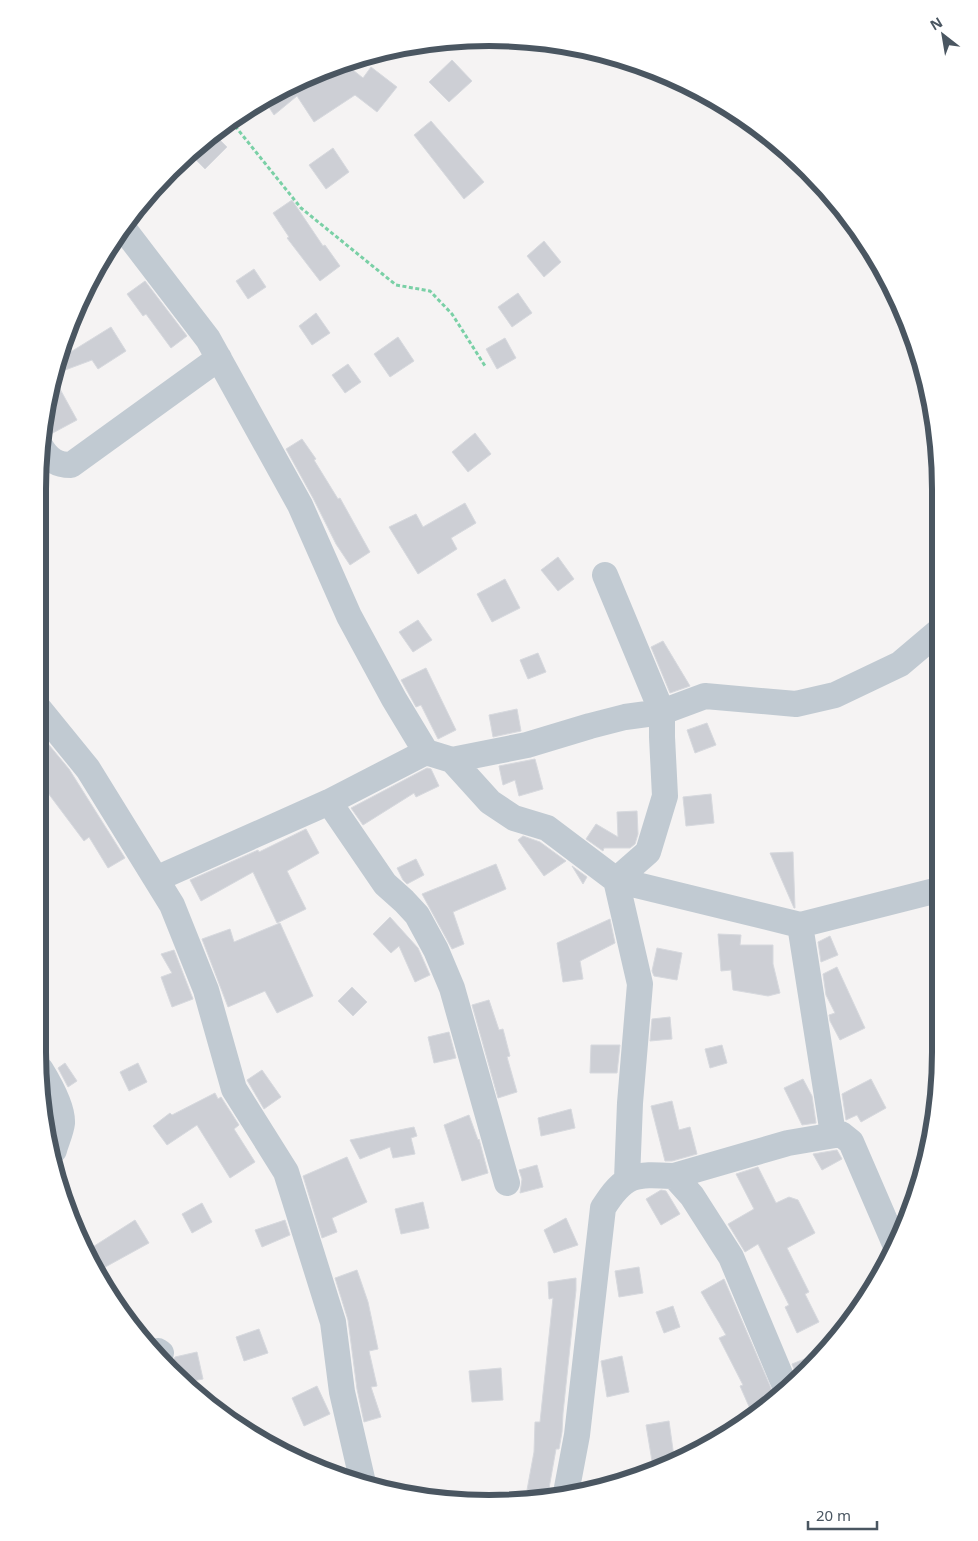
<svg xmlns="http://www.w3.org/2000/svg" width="978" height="1541" font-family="'Noto Sans',sans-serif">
	<rect width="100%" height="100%" fill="#f5f3f3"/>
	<path fill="#cdcfd5" stroke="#d7d9de" d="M 452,60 L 472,81 L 449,102 L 429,82 Z
		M 343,62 L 363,78 L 371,67 L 397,87 L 377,112 L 355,95 L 314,122 L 297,96 L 274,115 L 263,98 Z
		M 431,121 L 484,182 L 464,199 L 414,135 Z
		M 214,134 L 227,147 L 205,169 L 189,153 Z
		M 333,148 L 349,172 L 326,189 L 309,165 Z
		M 292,200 L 323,246 L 325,245 L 340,266 L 320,281 L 287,238 L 289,237 L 273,213 Z
		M 544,241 L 561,262 L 544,277 L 527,256 Z
		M 254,269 L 266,287 L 248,299 L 236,281 Z
		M 145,281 L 187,336 L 171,348 L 146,314 L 143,316 L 127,294 Z
		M 518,293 L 532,313 L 512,327 L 498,307 Z
		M 316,313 L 330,333 L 312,345 L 299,326 Z
		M 111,327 L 126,351 L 98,369 L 92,360 L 57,373 L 61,358 Z
		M 398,337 L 414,361 L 390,377 L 374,354 Z
		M 505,338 L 516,358 L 497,369 L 486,349 Z
		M 348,364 L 361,382 L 345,393 L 332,375 Z
		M 55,380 L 77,420 L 49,435 L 41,432 L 41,430 Z
		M 475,433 L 491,454 L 468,472 L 452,452 Z
		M 302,439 L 316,459 L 314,460 L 338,499 L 340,498 L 370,552 L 350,565 L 336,544 L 313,498 L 286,449 Z
		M 465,503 L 476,523 L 451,538 L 457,549 L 418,574 L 389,527 L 416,514 L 423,527 Z
		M 558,557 L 574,579 L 558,591 L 541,570 Z
		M 505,579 L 520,608 L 492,622 L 477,594 Z
		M 418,620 L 432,640 L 413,652 L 399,632 Z
		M 663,641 L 690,686 L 670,693 L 651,647 Z
		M 538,653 L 546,672 L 528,679 L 520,660 Z
		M 426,668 L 456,730 L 438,739 L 421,705 L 416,707 L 401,680 Z
		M 517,709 L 521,731 L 493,737 L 489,715 Z
		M 707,723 L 716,745 L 695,753 L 687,730 Z
		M 39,733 L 69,769 L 125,858 L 108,868 L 89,837 L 84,841 L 39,781 Z
		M 535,759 L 543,789 L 519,796 L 515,780 L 503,785 L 499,766 Z
		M 427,768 L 431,769 L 439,786 L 416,797 L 414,793 L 363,825 L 351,808 Z
		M 711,794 L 714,823 L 686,826 L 683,797 Z
		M 637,811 L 638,834 L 635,844 L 630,848 L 604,848 L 603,851 L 586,839 L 596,824 L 618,837 L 617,812 Z
		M 306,829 L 319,853 L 287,871 L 306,909 L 277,923 L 253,872 L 201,901 L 190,880 L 258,850 L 259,852 Z
		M 523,836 L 540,842 L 566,861 L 544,876 L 518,840 Z
		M 793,852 L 795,908 L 794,908 L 770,853 Z
		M 416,859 L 424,875 L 407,884 L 403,880 L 397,868 Z
		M 496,864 L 506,889 L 453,912 L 464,944 L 452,949 L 422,894 Z
		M 572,866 L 587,877 L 583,884 Z
		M 390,917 L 418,948 L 430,975 L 415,982 L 399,946 L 391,953 L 373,934 Z
		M 610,919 L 615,943 L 580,961 L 583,979 L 563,982 L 557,943 Z
		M 280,923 L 313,996 L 277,1013 L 265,991 L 228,1007 L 202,939 L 230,929 L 234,942 Z
		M 718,934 L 741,935 L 740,945 L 773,945 L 773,964 L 780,993 L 768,996 L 733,990 L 731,970 L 721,971 Z
		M 830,936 L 838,955 L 821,962 L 818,942 Z
		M 657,948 L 682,953 L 677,980 L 654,976 L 652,971 Z
		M 174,950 L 193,999 L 172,1007 L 161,977 L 172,973 L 161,954 Z
		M 837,967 L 865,1028 L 840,1040 L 830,1021 L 829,1015 L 835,1013 L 826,995 L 823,974 Z
		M 352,987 L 367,1002 L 353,1016 L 338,1001 Z
		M 489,1000 L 499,1030 L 503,1029 L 510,1056 L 507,1057 L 517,1092 L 498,1098 L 472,1005 Z
		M 670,1017 L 672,1039 L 650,1041 L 652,1019 Z
		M 449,1032 L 456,1058 L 434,1063 L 428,1037 Z
		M 591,1045 L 620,1045 L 617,1073 L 590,1073 Z
		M 722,1045 L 727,1063 L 710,1068 L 705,1049 Z
		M 65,1063 L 77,1081 L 68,1087 L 58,1068 Z
		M 138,1063 L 147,1082 L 129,1091 L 120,1072 Z
		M 262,1070 L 281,1097 L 264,1109 L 247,1080 Z
		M 803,1079 L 812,1096 L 816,1123 L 802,1125 L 784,1088 Z
		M 871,1079 L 886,1108 L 861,1122 L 857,1115 L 846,1120 L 842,1094 Z
		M 215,1093 L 218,1099 L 221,1097 L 239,1125 L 234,1129 L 255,1162 L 230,1178 L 197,1125 L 167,1145 L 153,1126 L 170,1113 L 172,1115 Z
		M 672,1101 L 679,1130 L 690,1127 L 697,1154 L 672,1161 L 665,1161 L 651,1106 Z
		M 571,1109 L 575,1128 L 541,1136 L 538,1118 Z
		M 469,1115 L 478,1140 L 479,1139 L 488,1173 L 462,1181 L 444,1125 Z
		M 414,1127 L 417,1136 L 411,1138 L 415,1154 L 393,1158 L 390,1147 L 360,1159 L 350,1140 Z
		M 837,1150 L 842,1159 L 822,1170 L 813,1154 Z
		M 347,1157 L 367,1202 L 332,1218 L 337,1232 L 322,1238 L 303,1176 Z
		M 537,1165 L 543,1187 L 520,1193 L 522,1179 L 519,1170 Z
		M 758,1167 L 776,1203 L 789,1197 L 798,1200 L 815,1233 L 787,1248 L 809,1292 L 805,1294 L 819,1322 L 797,1333 L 785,1307 L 789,1305 L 758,1244 L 745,1252 L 728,1224 L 754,1209 L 736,1174 Z
		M 661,1190 L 666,1191 L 680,1214 L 661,1225 L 646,1199 Z
		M 423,1202 L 429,1228 L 401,1234 L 395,1209 Z
		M 202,1203 L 212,1222 L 192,1233 L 182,1214 Z
		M 566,1218 L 578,1245 L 554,1253 L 544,1230 Z
		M 135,1220 L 149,1243 L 98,1271 L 88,1250 Z
		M 285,1220 L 290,1235 L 262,1247 L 255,1230 Z
		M 639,1267 L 643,1293 L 619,1297 L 615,1271 Z
		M 357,1270 L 368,1302 L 378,1349 L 369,1351 L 377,1386 L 371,1387 L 381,1417 L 364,1422 L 357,1389 L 348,1320 L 335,1278 Z
		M 576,1278 L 576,1290 L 563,1413 L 562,1432 L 559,1449 L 556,1449 L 548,1494 L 527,1490 L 534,1452 L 535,1422 L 540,1422 L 553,1298 L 549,1299 L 548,1282 Z
		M 724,1279 L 774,1395 L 762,1407 L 751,1411 L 740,1386 L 743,1385 L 719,1338 L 726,1335 L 701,1292 Z
		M 673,1306 L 680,1327 L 664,1333 L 656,1312 Z
		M 259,1329 L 268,1353 L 244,1361 L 236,1337 Z
		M 197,1352 L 203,1379 L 188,1382 L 171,1364 L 175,1357 Z
		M 622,1356 L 629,1392 L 607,1397 L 601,1361 Z
		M 812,1356 L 814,1358 L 796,1374 L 792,1364 Z
		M 501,1368 L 503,1400 L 472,1402 L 469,1371 Z
		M 317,1386 L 330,1414 L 304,1426 L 292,1398 Z
		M 669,1421 L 674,1457 L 653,1467 L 646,1425 Z"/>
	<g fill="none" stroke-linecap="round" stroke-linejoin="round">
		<path stroke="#7ad0a6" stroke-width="3" stroke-dasharray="4 2.5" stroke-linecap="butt" d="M 231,121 L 301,208 L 396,285 L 430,291 L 452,314 L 485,366"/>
		<path stroke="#c1cad2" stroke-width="26" d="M 123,228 L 208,339 L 300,505 L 349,616 L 394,699 L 426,752 L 452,760 L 527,745 L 590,726 L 625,717 L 662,712 L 705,696 L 796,704 L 835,695 L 900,664 L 939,631
			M 41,447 C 49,460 57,465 71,465 L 219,358
			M 605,575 L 662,712 L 662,737 L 665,796 L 648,852 L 616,880 L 640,984 L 630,1103 L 627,1179
			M 40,710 L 88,769 L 172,905 L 206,990 L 234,1089 L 286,1172 L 333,1322 L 342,1392 L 363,1483
			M 452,760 L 490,802 L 514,818 L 547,828 L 616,880 L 800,925 L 938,890
			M 329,802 L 385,884 L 404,901 L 417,915 L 436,950 L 452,988 L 507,1183
			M 156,879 L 329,802 L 426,752
			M 800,925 L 833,1134
			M 41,1070 C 49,1083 63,1107 62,1123 C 61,1132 56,1142 54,1150
			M 674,1176 L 788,1143 L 841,1134 L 851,1142 L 895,1244
			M 158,1351 L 161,1353
			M 566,1493 L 577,1435 L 603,1208 C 625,1173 635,1174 674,1176 L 692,1196 L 731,1257 L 785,1386"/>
	</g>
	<path d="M0 0H978V1541H0ZM489 46H489A443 443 0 0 1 932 489V1052A443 443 0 0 1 489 1495H489A443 443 0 0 1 46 1052V489A443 443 0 0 1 489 46Z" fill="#fff" fill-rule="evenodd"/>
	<path fill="none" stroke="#4a5661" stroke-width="6" d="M489 46H489A443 443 0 0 1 932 489V1052A443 443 0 0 1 489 1495H489A443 443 0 0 1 46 1052V489A443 443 0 0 1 489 46Z"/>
	<g transform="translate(943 35) rotate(329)" stroke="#ffffff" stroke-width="4" paint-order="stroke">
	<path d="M0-4L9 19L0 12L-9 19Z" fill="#4a5661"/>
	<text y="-8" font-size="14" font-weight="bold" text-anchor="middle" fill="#4a5661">N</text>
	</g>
	<path d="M808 1521v8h69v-8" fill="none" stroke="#4a5661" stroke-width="2.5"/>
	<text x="816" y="1521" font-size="15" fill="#4a5661" stroke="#ffffff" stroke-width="4" paint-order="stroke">20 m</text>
</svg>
